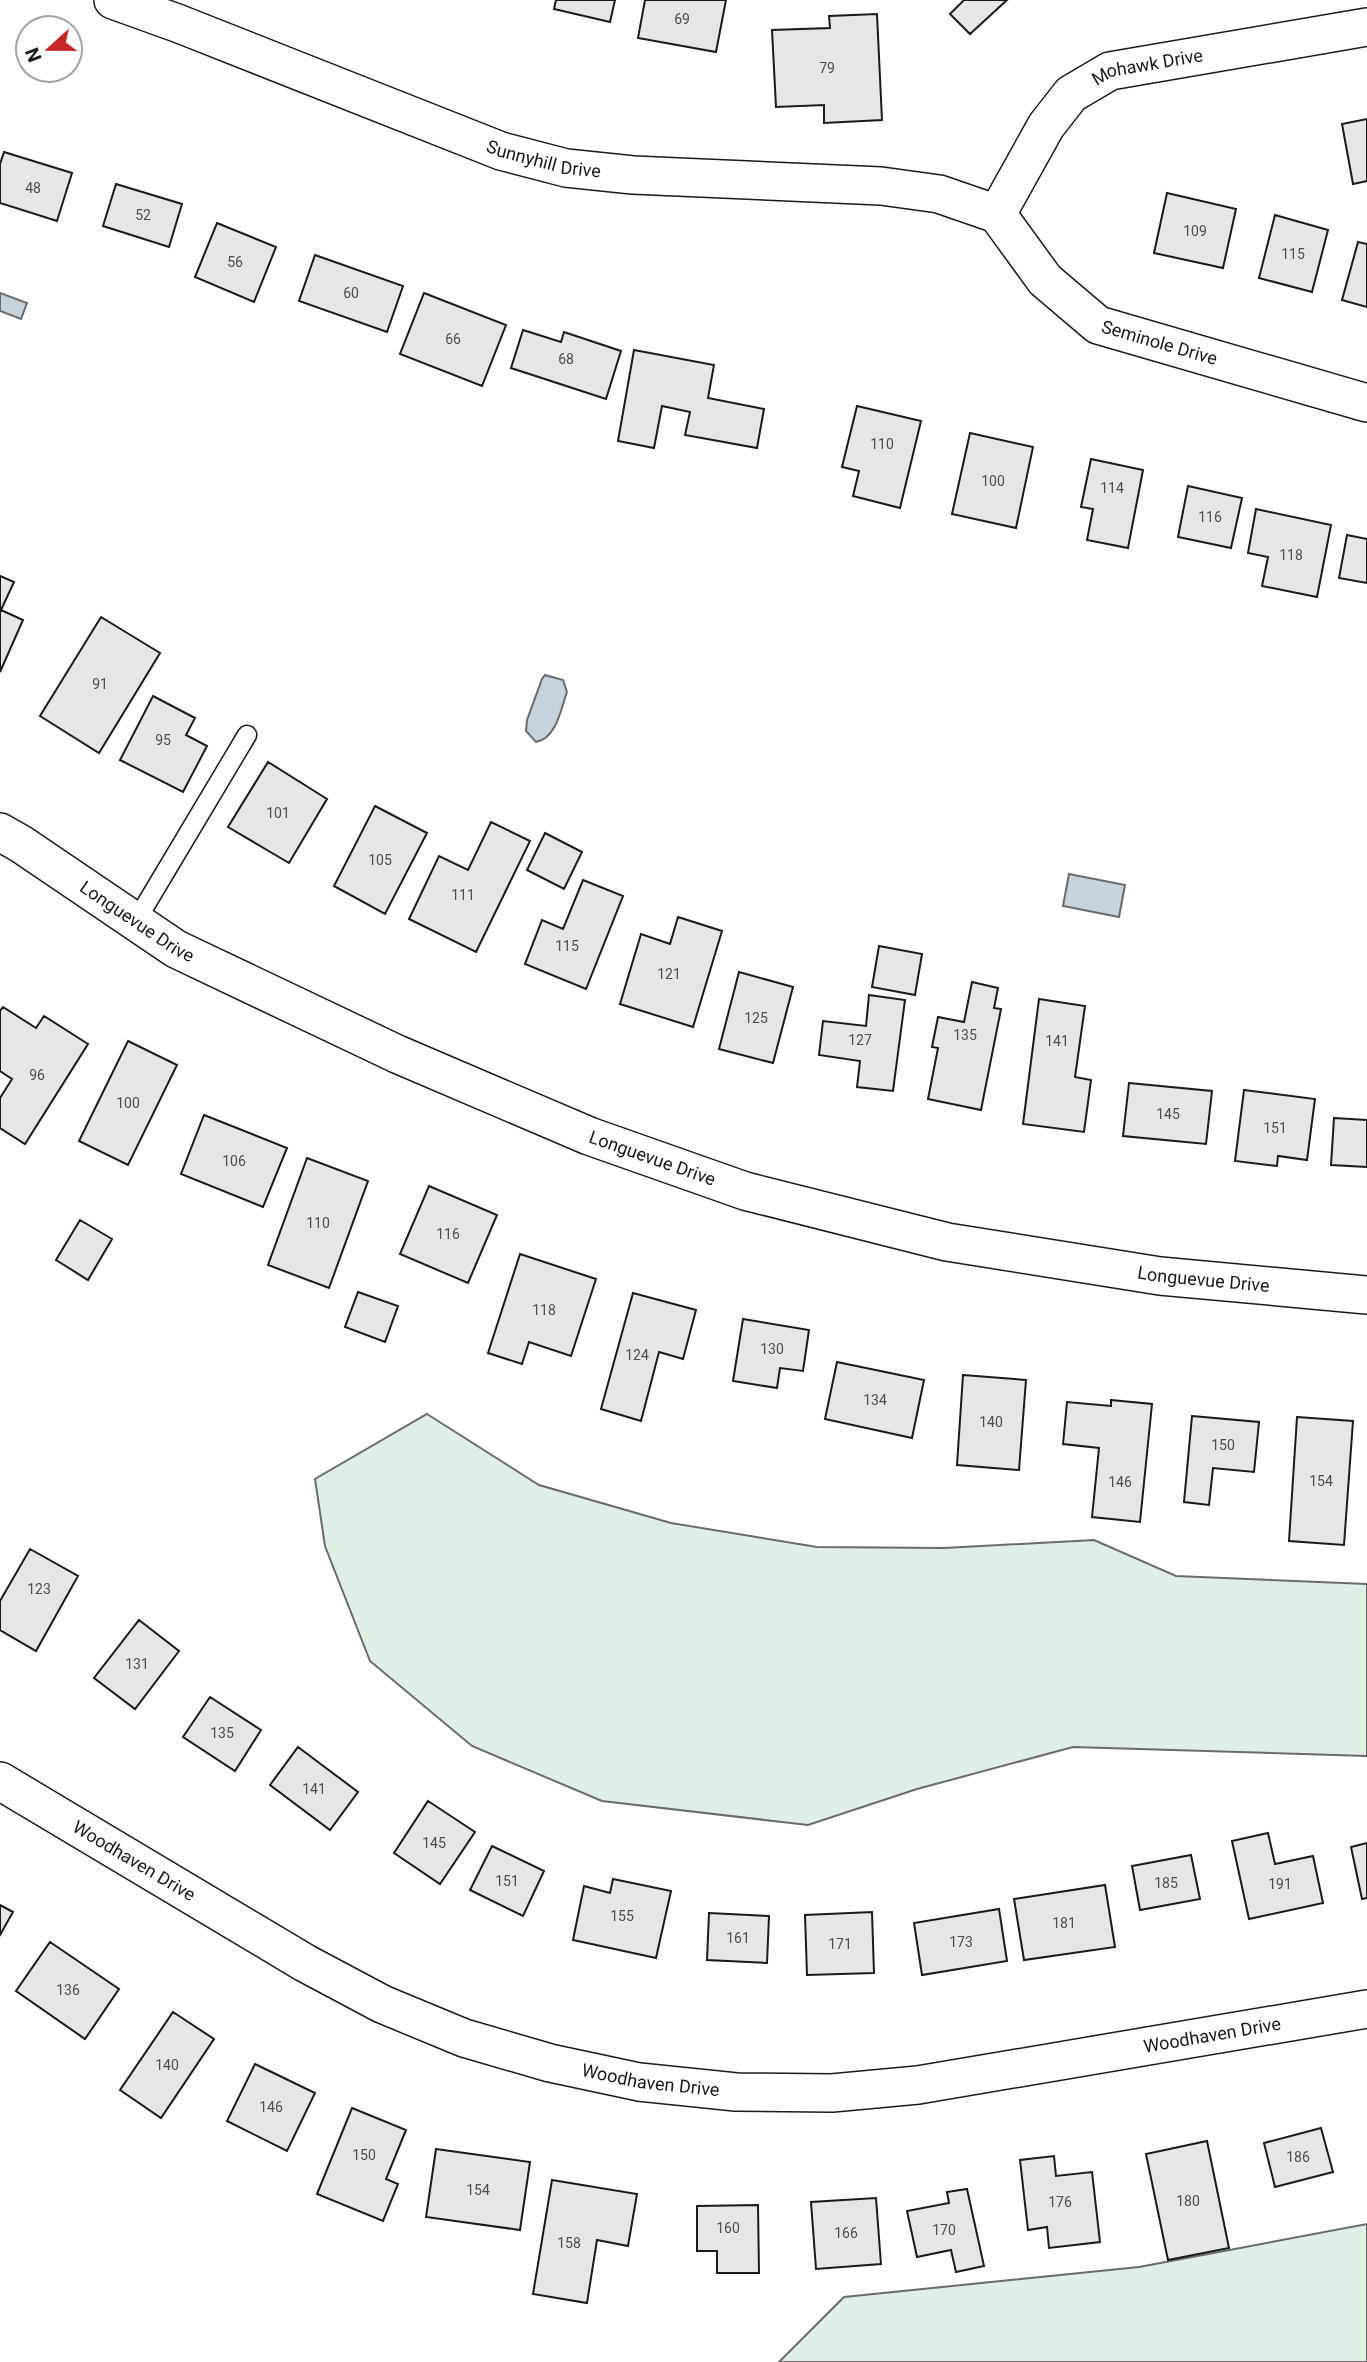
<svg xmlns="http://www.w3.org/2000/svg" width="1367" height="2362" font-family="Roboto,sans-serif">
	<rect width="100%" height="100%" fill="#fff"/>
	<path fill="#e0efe3" stroke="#6a6a6a" stroke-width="2" d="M 427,1414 L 539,1485 L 671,1523 L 817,1547 L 944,1548 L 1094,1540 L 1176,1576 L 1367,1584 L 1367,1756 L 1073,1747 L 917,1789 L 808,1825 L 602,1801 L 472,1746 L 370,1661 L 325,1546 L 315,1479 Z
		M 1367,2224 L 1367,2362 L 779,2362 L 844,2297 L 1139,2267 Z"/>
	<path fill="#c6d2dc" stroke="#6a6a6a" stroke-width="2" d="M 0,293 L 27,303 L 21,319 L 0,311 Z
		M 545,675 L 563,680 L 567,692 C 561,709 556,739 536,742 L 526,731 L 527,720 L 542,679 Z
		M 1069,874 L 1125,885 L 1119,917 L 1063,906 Z"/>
	<path fill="#e6e6e6" stroke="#1a1a1a" stroke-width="2" d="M 556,0 L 615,0 L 610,22 L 554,9 Z
		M 645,0 L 726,0 L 716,52 L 638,38 Z
		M 964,0 L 1007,0 L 970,34 L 950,14 Z
		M 877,14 L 882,120 L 824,123 L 824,105 L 776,107 L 772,30 L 830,28 L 829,16 Z
		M 1367,119 L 1367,181 L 1353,184 L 1342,124 Z
		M 4,152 L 72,173 L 57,221 L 0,203 L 0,164 Z
		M 116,184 L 182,204 L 169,247 L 103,226 Z
		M 1167,193 L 1236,209 L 1223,268 L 1154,253 Z
		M 1275,215 L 1328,230 L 1312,292 L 1259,278 Z
		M 217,223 L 276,247 L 254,302 L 195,277 Z
		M 1358,242 L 1367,244 L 1367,307 L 1342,300 Z
		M 315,255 L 403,286 L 387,332 L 299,301 Z
		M 424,293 L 506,325 L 482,386 L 400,354 Z
		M 523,330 L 561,342 L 564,332 L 621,351 L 606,399 L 511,368 Z
		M 634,350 L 714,365 L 708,398 L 764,409 L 757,448 L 685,435 L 690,412 L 662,406 L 654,448 L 618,441 Z
		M 857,406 L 921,421 L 900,508 L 853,496 L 859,471 L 842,467 Z
		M 970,433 L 1033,447 L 1016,528 L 952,514 Z
		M 1091,459 L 1143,470 L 1128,548 L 1087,540 L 1093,509 L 1081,507 Z
		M 1188,486 L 1242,498 L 1231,548 L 1178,537 Z
		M 1256,509 L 1331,525 L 1317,597 L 1262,586 L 1268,557 L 1248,553 Z
		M 1347,535 L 1367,539 L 1367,583 L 1339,578 Z
		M 0,576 L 14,582 L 1,610 L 23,620 L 0,672 Z
		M 101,617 L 160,653 L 99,753 L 40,716 Z
		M 153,696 L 195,718 L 186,735 L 207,746 L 183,792 L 120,760 Z
		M 268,762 L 327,799 L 289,863 L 228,827 Z
		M 375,806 L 427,833 L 385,914 L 334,886 Z
		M 491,822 L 530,841 L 476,952 L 409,919 L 439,856 L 468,870 Z
		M 545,833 L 582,852 L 564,889 L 527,870 Z
		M 583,880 L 623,896 L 586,989 L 525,964 L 542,920 L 563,929 Z
		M 678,917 L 722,931 L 693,1027 L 620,1004 L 641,934 L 670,944 Z
		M 879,946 L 922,954 L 915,995 L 872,987 Z
		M 739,972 L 793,987 L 773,1063 L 719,1049 Z
		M 972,982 L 998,988 L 994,1008 L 1001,1009 L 981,1110 L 928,1099 L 938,1048 L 932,1047 L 938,1017 L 964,1022 Z
		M 869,995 L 905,1000 L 893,1091 L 857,1087 L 860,1061 L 819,1055 L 823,1021 L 866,1026 Z
		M 1039,999 L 1085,1006 L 1075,1077 L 1091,1080 L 1084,1132 L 1023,1124 Z
		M 3,1007 L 36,1028 L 44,1016 L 88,1044 L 25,1144 L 0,1128 L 0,1098 L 12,1079 L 0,1071 L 0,1011 Z
		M 128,1041 L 177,1065 L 128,1165 L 79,1141 Z
		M 1129,1083 L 1212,1091 L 1206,1144 L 1123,1136 Z
		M 1244,1090 L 1315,1099 L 1307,1160 L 1278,1156 L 1277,1166 L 1235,1161 Z
		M 204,1115 L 287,1148 L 263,1207 L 181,1174 Z
		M 1334,1118 L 1367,1120 L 1367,1167 L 1331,1165 Z
		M 307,1158 L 368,1181 L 329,1288 L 268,1265 Z
		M 429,1186 L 497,1215 L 468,1283 L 400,1254 Z
		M 80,1220 L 112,1239 L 88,1280 L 56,1260 Z
		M 520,1254 L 596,1279 L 571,1356 L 529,1342 L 522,1364 L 488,1353 Z
		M 358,1292 L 398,1306 L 385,1342 L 345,1327 Z
		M 633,1293 L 696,1310 L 683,1359 L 659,1352 L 641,1421 L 601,1409 Z
		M 743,1319 L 809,1330 L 803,1371 L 780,1368 L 777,1388 L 733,1381 Z
		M 837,1362 L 924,1380 L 912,1438 L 825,1419 Z
		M 963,1375 L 1026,1380 L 1019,1470 L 957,1465 Z
		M 1111,1400 L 1152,1404 L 1140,1522 L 1092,1517 L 1099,1448 L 1063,1444 L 1067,1402 L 1111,1406 Z
		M 1192,1416 L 1259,1422 L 1254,1472 L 1213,1468 L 1209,1505 L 1184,1502 Z
		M 1297,1417 L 1353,1421 L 1344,1545 L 1289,1541 Z
		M 30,1549 L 78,1576 L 36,1651 L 0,1630 L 0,1601 Z
		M 139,1620 L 179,1651 L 135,1709 L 94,1678 Z
		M 210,1697 L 261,1730 L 235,1771 L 183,1737 Z
		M 298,1747 L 358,1792 L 330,1830 L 270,1785 Z
		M 428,1801 L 475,1832 L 440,1884 L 394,1853 Z
		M 1268,1833 L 1275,1864 L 1313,1856 L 1323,1903 L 1249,1919 L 1232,1841 Z
		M 1367,1843 L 1367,1898 L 1362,1899 L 1351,1847 Z
		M 492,1846 L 544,1871 L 523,1916 L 470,1890 Z
		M 1191,1855 L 1200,1899 L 1140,1910 L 1132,1866 Z
		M 613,1879 L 671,1891 L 656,1958 L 573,1940 L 584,1886 L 610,1893 Z
		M 1105,1885 L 1115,1947 L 1024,1960 L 1014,1899 Z
		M 0,1905 L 13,1912 L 0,1935 Z
		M 999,1909 L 1007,1961 L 922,1975 L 914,1923 Z
		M 872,1912 L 874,1973 L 807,1975 L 805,1915 Z
		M 709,1913 L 769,1916 L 767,1963 L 707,1960 Z
		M 50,1942 L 119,1989 L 85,2039 L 16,1991 Z
		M 173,2012 L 214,2039 L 161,2118 L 120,2090 Z
		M 255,2064 L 315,2093 L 287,2151 L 227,2121 Z
		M 352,2108 L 406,2130 L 386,2179 L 398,2184 L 383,2221 L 317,2194 Z
		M 1321,2128 L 1333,2172 L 1275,2187 L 1264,2143 Z
		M 1207,2141 L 1229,2248 L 1168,2260 L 1146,2154 Z
		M 436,2149 L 530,2162 L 520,2230 L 426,2217 Z
		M 1054,2156 L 1056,2176 L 1092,2172 L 1100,2242 L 1049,2248 L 1047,2227 L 1028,2230 L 1020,2160 Z
		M 552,2180 L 637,2194 L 628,2246 L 597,2240 L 587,2303 L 533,2294 Z
		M 967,2189 L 984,2266 L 956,2272 L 951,2250 L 917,2257 L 907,2211 L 949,2203 L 947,2192 Z
		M 876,2198 L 881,2264 L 816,2269 L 811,2202 Z
		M 758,2205 L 759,2273 L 717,2273 L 717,2251 L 697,2251 L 697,2206 Z"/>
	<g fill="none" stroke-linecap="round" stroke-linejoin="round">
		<defs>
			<path id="service" d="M 136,921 L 247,735"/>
			<g id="minor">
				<path id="s1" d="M 113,0 L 177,23 L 501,151 L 566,168 L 633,175 L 881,186 L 939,194 L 997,214"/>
				<path id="s2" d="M 997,214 L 1046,126 L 1071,94 L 1110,71 L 1367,27"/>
				<path id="s3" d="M 997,214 L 1045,280 L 1098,325 L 1367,403"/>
				<path id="s4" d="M 0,832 L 21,844 L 176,949 L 397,1054 L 589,1136 L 745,1191 L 947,1242 L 1160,1276 L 1367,1295"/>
				<path id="s5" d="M 0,1781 L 305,1963 L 382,2004 L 464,2038 L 550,2063 L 639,2082 L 736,2092 L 832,2093 L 918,2085 L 1367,2009"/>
			</g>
		</defs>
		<use href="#service" stroke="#1a1a1a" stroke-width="21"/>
		<use href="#minor" stroke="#1a1a1a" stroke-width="40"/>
		<use href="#service" stroke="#fff" stroke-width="18"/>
		<use href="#minor" stroke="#fff" stroke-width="37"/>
	</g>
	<g text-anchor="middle" stroke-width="5" stroke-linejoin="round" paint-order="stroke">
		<g font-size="14" fill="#4d4d4d">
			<text x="682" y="24">69</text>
			<text x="827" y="73">79</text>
			<text x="33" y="193">48</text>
			<text x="143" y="220">52</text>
			<text x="1195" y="236">109</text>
			<text x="1293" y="259">115</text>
			<text x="235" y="267">56</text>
			<text x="351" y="298">60</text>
			<text x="453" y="344">66</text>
			<text x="566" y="364">68</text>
			<text x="882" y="449">110</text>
			<text x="993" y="486">100</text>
			<text x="1112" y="493">114</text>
			<text x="1210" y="522">116</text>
			<text x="1291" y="560">118</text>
			<text x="100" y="689">91</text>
			<text x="163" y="745">95</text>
			<text x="278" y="818">101</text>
			<text x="380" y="865">105</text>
			<text x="463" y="900">111</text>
			<text x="567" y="951">115</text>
			<text x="669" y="979">121</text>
			<text x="756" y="1023">125</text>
			<text x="965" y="1040">135</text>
			<text x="860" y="1045">127</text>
			<text x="1057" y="1046">141</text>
			<text x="37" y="1080">96</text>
			<text x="128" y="1108">100</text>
			<text x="1168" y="1119">145</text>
			<text x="1275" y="1133">151</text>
			<text x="234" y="1166">106</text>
			<text x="318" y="1228">110</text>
			<text x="448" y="1239">116</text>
			<text x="544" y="1315">118</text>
			<text x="772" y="1354">130</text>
			<text x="637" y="1360">124</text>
			<text x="875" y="1405">134</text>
			<text x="991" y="1427">140</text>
			<text x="1223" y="1450">150</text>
			<text x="1321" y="1486">154</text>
			<text x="1120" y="1487">146</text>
			<text x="39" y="1594">123</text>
			<text x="137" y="1669">131</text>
			<text x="222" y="1738">135</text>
			<text x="314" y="1794">141</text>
			<text x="434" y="1848">145</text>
			<text x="507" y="1886">151</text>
			<text x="1166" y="1888">185</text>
			<text x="1280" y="1889">191</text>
			<text x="622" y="1921">155</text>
			<text x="1064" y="1928">181</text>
			<text x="738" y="1943">161</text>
			<text x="961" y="1947">173</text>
			<text x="840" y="1949">171</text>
			<text x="68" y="1995">136</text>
			<text x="167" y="2070">140</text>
			<text x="271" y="2112">146</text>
			<text x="364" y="2160">150</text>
			<text x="1298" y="2162">186</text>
			<text x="478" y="2195">154</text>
			<text x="1188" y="2206">180</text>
			<text x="1060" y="2207">176</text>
			<text x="728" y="2233">160</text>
			<text x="944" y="2235">170</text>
			<text x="846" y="2238">166</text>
			<text x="569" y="2248">158</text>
		</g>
		<g font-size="18" fill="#1a1a1a" stroke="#fff">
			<text dy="6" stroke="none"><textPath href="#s2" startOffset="224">Mohawk Drive</textPath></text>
			<text dy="6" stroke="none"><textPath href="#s1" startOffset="460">Sunnyhill Drive</textPath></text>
			<text dy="6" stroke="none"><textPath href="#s3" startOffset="215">Seminole Drive</textPath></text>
			<text dy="6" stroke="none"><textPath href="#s4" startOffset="164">Longuevue Drive</textPath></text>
			<text dy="6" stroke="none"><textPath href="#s4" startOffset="732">Longuevue Drive</textPath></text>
			<text dy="6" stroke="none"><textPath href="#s4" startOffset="1298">Longuevue Drive</textPath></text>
			<text dy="6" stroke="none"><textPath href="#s5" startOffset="156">Woodhaven Drive</textPath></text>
			<text dy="6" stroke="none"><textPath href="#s5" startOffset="1290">Woodhaven Drive</textPath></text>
			<text dy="6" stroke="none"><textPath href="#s5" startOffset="723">Woodhaven Drive</textPath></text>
		</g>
	</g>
	<g transform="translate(49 49) rotate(249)"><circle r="33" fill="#ffffff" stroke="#a3a3a3" stroke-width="2"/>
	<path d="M0-5L12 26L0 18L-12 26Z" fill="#c62828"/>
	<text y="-10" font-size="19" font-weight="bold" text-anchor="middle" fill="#1a1a1a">N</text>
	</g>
</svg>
